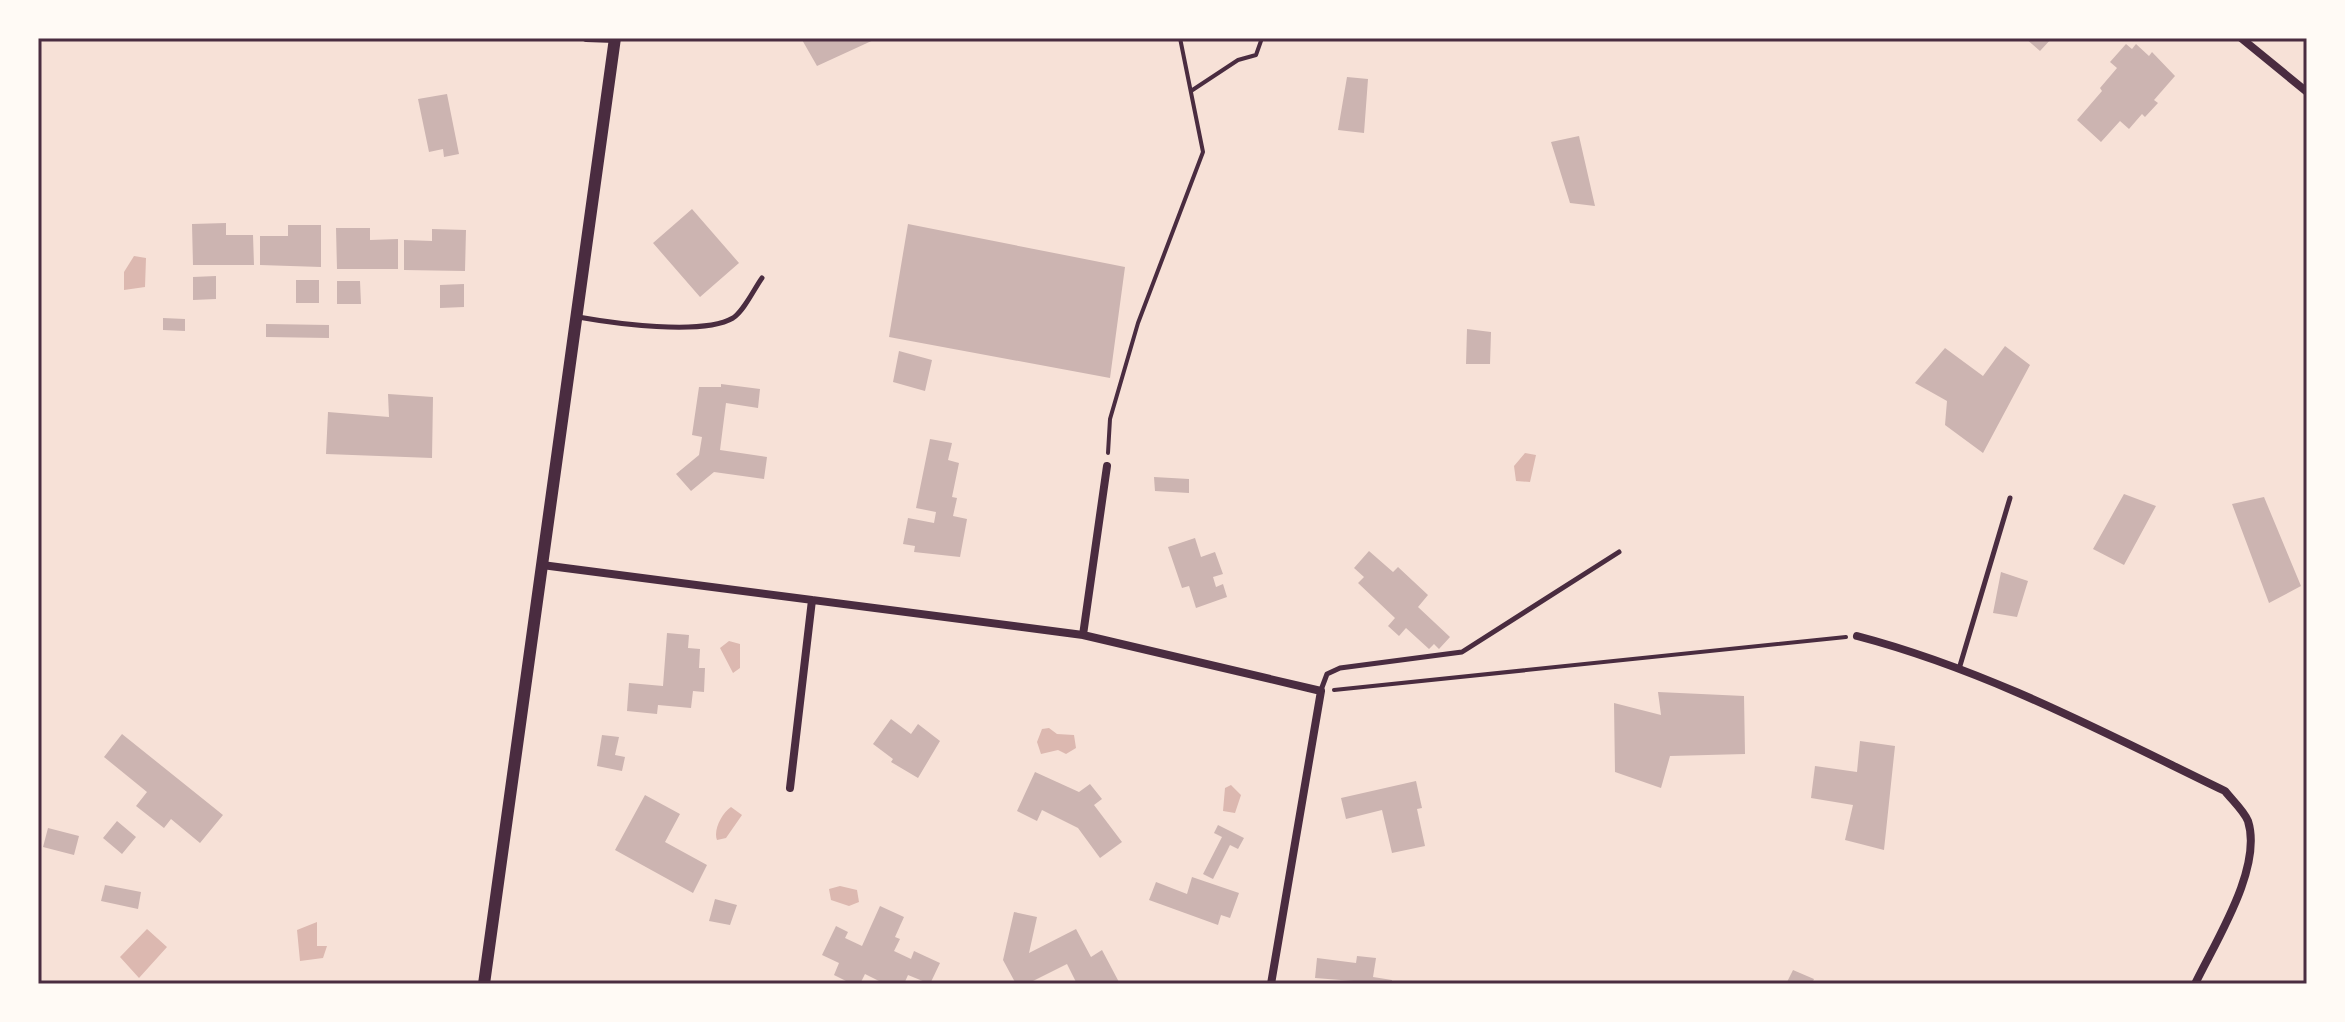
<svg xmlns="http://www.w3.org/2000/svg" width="2345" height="1022" font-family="Quicksand,sans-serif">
	<rect width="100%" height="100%" fill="#f7e1d7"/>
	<path fill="#dcb8b0" d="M 134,256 L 146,258 L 145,287 L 124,290 L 124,272 Z
		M 1525,453 L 1536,455 L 1530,482 L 1516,481 L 1514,466 Z
		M 729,641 L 740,644 L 740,668 L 733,673 L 720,648 Z
		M 1049,728 L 1057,734 L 1074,735 L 1076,748 L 1066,754 L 1058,750 L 1041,754 L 1037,742 L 1042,729 Z
		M 1231,785 L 1241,795 L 1235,813 L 1223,811 L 1225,788 Z
		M 731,807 L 742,815 L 726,838 L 717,840 C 713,830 722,813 731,807 Z
		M 840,886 L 857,890 L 859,902 L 849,906 L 831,900 L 829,889 Z
		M 317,922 L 317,946 L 327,946 L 323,958 L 300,961 L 297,930 Z
		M 147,929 L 167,947 L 139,978 L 120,957 Z"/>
	<path fill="#ccb4b1" d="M 801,38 L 878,38 L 817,66 Z
		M 2025,38 L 2052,38 L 2040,51 Z
		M 2126,44 L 2132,49 L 2136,44 L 2149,56 L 2152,52 L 2175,76 L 2154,100 L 2158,103 L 2145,117 L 2142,114 L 2129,129 L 2120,121 L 2101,142 L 2077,120 L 2102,91 L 2100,88 L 2117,68 L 2110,62 Z
		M 1347,77 L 1368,79 L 1364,133 L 1338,130 Z
		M 447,94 L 459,154 L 444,157 L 443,149 L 429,152 L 418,99 Z
		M 1579,136 L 1595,206 L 1570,203 L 1551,142 Z
		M 692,209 L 739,263 L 700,297 L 653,243 Z
		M 226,223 L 226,235 L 253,235 L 254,265 L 193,265 L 192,224 Z
		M 908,224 L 1125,267 L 1110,378 L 889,337 Z
		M 288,225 L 321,225 L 321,267 L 260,265 L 260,236 L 288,236 Z
		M 336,228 L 370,228 L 370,240 L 398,239 L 398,269 L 337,269 Z
		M 432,229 L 466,230 L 465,271 L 404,270 L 404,240 L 432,241 Z
		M 216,276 L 216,299 L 193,300 L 193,277 Z
		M 296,280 L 319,280 L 319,303 L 296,303 Z
		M 337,281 L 360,281 L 361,304 L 337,304 Z
		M 464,284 L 464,307 L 440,308 L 440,285 Z
		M 163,318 L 185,319 L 185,331 L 163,330 Z
		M 266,324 L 329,325 L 329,338 L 266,337 Z
		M 1467,329 L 1491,332 L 1490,364 L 1466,364 Z
		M 2005,346 L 2030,365 L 1983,453 L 1945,425 L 1947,401 L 1915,383 L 1945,348 L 1983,376 Z
		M 899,351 L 932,360 L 925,391 L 893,382 Z
		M 721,384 L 760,389 L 758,408 L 726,403 L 720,450 L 767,457 L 764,479 L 714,472 L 691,491 L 676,474 L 699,455 L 702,437 L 692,435 L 699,387 L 721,387 Z
		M 388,394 L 433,397 L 432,458 L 326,454 L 328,412 L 389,417 Z
		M 930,439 L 952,443 L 948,460 L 959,463 L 952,497 L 957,498 L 953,516 L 967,519 L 960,557 L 914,552 L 915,546 L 903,544 L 908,518 L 934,523 L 936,512 L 916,508 Z
		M 1154,477 L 1189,479 L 1189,493 L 1155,491 Z
		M 2124,494 L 2156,506 L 2124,565 L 2093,549 Z
		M 2264,497 L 2301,586 L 2269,603 L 2232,504 Z
		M 1195,538 L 1201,557 L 1215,552 L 1223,574 L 1213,577 L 1216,587 L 1223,584 L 1227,597 L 1196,608 L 1189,586 L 1182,588 L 1168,547 Z
		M 1369,551 L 1393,572 L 1398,567 L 1428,595 L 1418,607 L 1450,637 L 1439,649 L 1434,644 L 1429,649 L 1406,628 L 1399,636 L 1388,626 L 1395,618 L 1358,583 L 1364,577 L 1354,568 Z
		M 2001,572 L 2028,581 L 2017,617 L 1993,613 Z
		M 667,633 L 689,635 L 688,648 L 700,649 L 699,668 L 705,668 L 704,692 L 693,691 L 691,708 L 658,705 L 657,714 L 627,711 L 629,683 L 663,686 Z
		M 1658,692 L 1744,696 L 1745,754 L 1670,756 L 1661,788 L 1615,772 L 1614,703 L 1661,715 Z
		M 891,719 L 911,734 L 918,724 L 940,741 L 918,778 L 891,762 L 893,759 L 873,744 Z
		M 122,734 L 223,815 L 200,843 L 171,819 L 164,828 L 136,806 L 147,792 L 104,757 Z
		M 602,735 L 619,737 L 615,755 L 625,757 L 622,771 L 597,766 Z
		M 1860,741 L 1895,746 L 1884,850 L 1845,840 L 1853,805 L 1811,798 L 1815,766 L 1857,772 Z
		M 1035,772 L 1079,792 L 1090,784 L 1102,799 L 1094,805 L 1122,842 L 1100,858 L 1078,828 L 1042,810 L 1037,821 L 1017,811 Z
		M 1416,781 L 1422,808 L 1417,809 L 1425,846 L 1392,853 L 1382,810 L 1346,819 L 1341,798 Z
		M 645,795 L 680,814 L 665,842 L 707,865 L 693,893 L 615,850 Z
		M 117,821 L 136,837 L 122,854 L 103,838 Z
		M 1218,825 L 1244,838 L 1238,849 L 1230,845 L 1213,879 L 1203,874 L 1222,837 L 1214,833 Z
		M 48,828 L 79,836 L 74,855 L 43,847 Z
		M 1192,877 L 1239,893 L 1230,918 L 1221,915 L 1218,925 L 1149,900 L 1156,882 L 1187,894 Z
		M 105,885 L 141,892 L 138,909 L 101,901 Z
		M 715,899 L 737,905 L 730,925 L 709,921 Z
		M 880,906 L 904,917 L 895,937 L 900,939 L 894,951 L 911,959 L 914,951 L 940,963 L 930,984 L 908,975 L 904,984 L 885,984 L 865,974 L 860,984 L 852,984 L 834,975 L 839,963 L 822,955 L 836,926 L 848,932 L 845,938 L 862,946 Z
		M 1014,912 L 1037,917 L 1029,953 L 1076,929 L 1091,957 L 1102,950 L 1120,984 L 1077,984 L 1067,964 L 1033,981 L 1034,984 L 1016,984 L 1003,960 Z
		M 1357,956 L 1376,958 L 1373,977 L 1392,980 L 1392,984 L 1315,978 L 1317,958 L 1356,963 Z
		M 1793,970 L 1814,979 L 1812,984 L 1786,984 Z"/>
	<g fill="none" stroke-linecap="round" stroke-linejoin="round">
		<path stroke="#4a2c40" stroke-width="4" d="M 1191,91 L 1238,60 L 1256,55 L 1262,38
			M 1108,453 L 1110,419 L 1138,323 L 1203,152 L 1180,38
			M 1334,690 L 1846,637"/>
		<path stroke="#4a2c40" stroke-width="5" d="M 578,317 C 612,323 702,336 733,318 C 744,311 754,289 762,278
			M 1959,669 L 2010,498
			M 1321,690 L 1327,674 L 1340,668 L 1462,652 L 1619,552"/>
		<path stroke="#4a2c40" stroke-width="8" d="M 586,38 L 615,39
			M 2241,38 L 2307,92
			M 542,565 L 1083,635 L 1321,691 L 1271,984
			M 1083,635 L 1107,466
			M 1857,636 C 1987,670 2105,733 2225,791 C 2232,800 2244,811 2248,821 C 2263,868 2215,942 2195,984
			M 790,788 L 812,600"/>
		<path stroke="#4a2c40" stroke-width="12" d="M 484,984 L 615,38"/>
	</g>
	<rect width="2345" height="1022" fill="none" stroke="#fffaf5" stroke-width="80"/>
	<rect x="40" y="40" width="2265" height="942" fill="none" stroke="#4a2c40" stroke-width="3"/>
</svg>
